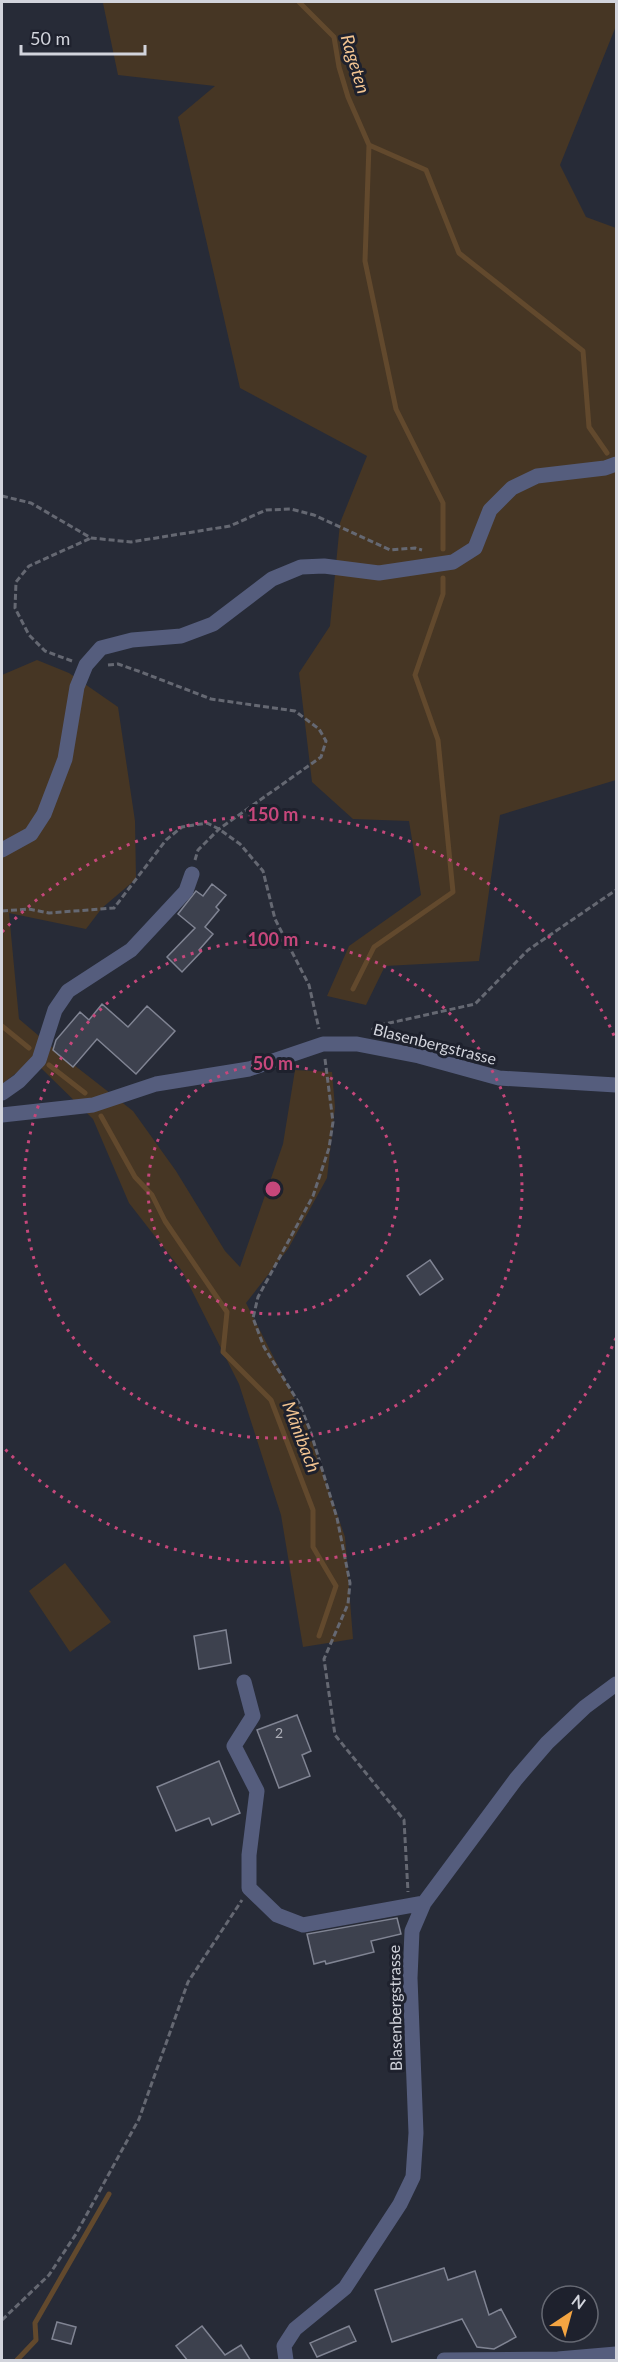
<svg xmlns="http://www.w3.org/2000/svg" width="618" height="2362" font-family="Lato,sans-serif">
	<rect width="100%" height="100%" fill="#272b37"/>
	<path fill="#463624" d="M 105,2 L 616,2 L 616,26 L 560,165 L 586,217 L 616,228 L 616,780 L 500,815 L 479,961 L 385,966 L 366,1005 L 327,996 L 349,946 L 421,895 L 409,821 L 353,819 L 312,782 L 299,673 L 330,626 L 340,523 L 367,456 L 240,388 L 178,117 L 215,86 L 118,75 L 103,3 Z
		M 37,660 L 69,673 L 118,707 L 135,821 L 136,879 L 102,908 L 86,929 L 9,913 L 19,1019 L 65,1058 L 133,1111 L 176,1171 L 225,1251 L 240,1267 L 283,1144 L 295,1070 L 332,1072 L 335,1107 L 327,1178 L 288,1249 L 246,1303 L 302,1413 L 345,1537 L 353,1639 L 303,1647 L 281,1515 L 239,1384 L 182,1271 L 129,1203 L 93,1119 L 40,1067 L 28,1064 L 2,1084 L 2,675 Z
		M 65,1563 L 111,1622 L 70,1652 L 29,1591 Z"/>
	<g fill="none" stroke-linecap="round" stroke-linejoin="round">
		<path stroke="#62492d" stroke-width="5" d="M 299,2 L 334,37 L 339,67 L 348,97 L 369,145 L 365,261 L 396,409 L 443,503 L 443,549
			M 369,145 L 426,170 L 459,253 L 583,351 L 589,427 L 607,453
			M 353,989 L 374,947 L 453,892 L 438,740 L 415,675 L 443,594 L 443,578
			M 2,1026 L 29,1048
			M 49,1065 L 85,1093
			M 101,1116 L 135,1177 L 152,1195 L 165,1221 L 227,1312 L 223,1352 L 271,1400 L 313,1510 L 313,1547 L 336,1586 L 319,1636
			M 17,2360 L 36,2340 L 35,2323 L 109,2194"/>
	</g>
	<path fill="#3d414e" stroke="#808493" stroke-width="1.5" d="M 212,884 L 226,895 L 216,907 L 219,910 L 205,927 L 213,934 L 199,950 L 201,952 L 182,972 L 167,957 L 195,928 L 178,914 L 196,891 L 203,896 Z
		M 102,1004 L 128,1027 L 147,1006 L 175,1031 L 136,1074 L 97,1039 L 73,1067 L 53,1050 L 56,1040 L 80,1012 L 89,1020 Z
		M 430,1260 L 443,1279 L 420,1295 L 407,1276 Z
		M 226,1630 L 231,1663 L 199,1669 L 194,1636 Z
		M 297,1715 L 311,1751 L 302,1755 L 310,1776 L 279,1788 L 257,1730 Z
		M 219,1761 L 240,1813 L 212,1825 L 209,1818 L 176,1831 L 157,1787 Z
		M 397,1918 L 401,1934 L 371,1941 L 374,1952 L 326,1964 L 325,1961 L 314,1964 L 307,1934 Z
		M 444,2268 L 448,2280 L 475,2271 L 489,2315 L 501,2309 L 516,2337 L 494,2349 L 477,2347 L 462,2319 L 392,2342 L 375,2290 Z
		M 57,2322 L 76,2327 L 71,2344 L 52,2339 Z
		M 202,2326 L 225,2355 L 241,2345 L 251,2361 L 188,2361 L 176,2346 Z
		M 349,2326 L 356,2341 L 317,2357 L 310,2343 Z"/>
	<g fill="none" stroke-linecap="round" stroke-linejoin="round">
		<path stroke="#656872" stroke-width="3" stroke-dasharray="6 3" stroke-linecap="butt" d="M 2,496 L 31,503 L 91,538 L 131,542 L 230,526 L 266,510 L 291,509 L 314,515 L 390,550 L 415,548 L 422,550
			M 72,661 L 45,651 L 29,635 L 15,608 L 16,582 L 29,566 L 91,538
			M 108,665 L 118,664 L 141,672 L 211,699 L 295,711 L 319,729 L 326,741 L 321,757 L 219,829 L 198,850 L 195,860
			M 2,911 L 29,909 L 49,913 L 114,908 L 166,840 L 182,827 L 207,823 L 219,829 L 240,844 L 263,871 L 275,919 L 309,985 L 319,1029
			M 372,1030 L 376,1026 L 475,1004 L 528,950 L 616,890
			M 325,1059 L 333,1122 L 329,1148 L 313,1196 L 258,1297 L 253,1318 L 264,1347 L 299,1403 L 310,1430 L 337,1518 L 350,1583 L 348,1604 L 324,1659 L 335,1735 L 404,1820 L 408,1892
			M 2,2320 L 49,2275 L 76,2234 L 139,2119 L 188,1982 L 242,1900"/>
		<path stroke="#555d7d" stroke-width="15" d="M 2,850 L 31,834 L 44,814 L 65,759 L 77,687 L 86,665 L 101,648 L 132,640 L 181,636 L 213,624 L 272,579 L 301,567 L 324,566 L 379,573 L 453,562 L 475,548 L 490,510 L 512,488 L 537,476 L 605,468 L 616,464
			M 2,1093 L 19,1081 L 39,1060 L 55,1010 L 68,991 L 131,950 L 186,891 L 192,874
			M 2,1115 L 93,1105 L 156,1084 L 249,1069 L 323,1044 L 357,1044 L 419,1056 L 499,1078 L 616,1085
			M 244,1682 L 253,1716 L 234,1746 L 257,1791 L 249,1855 L 249,1888 L 277,1915 L 303,1925 L 424,1903
			M 286,2360 L 284,2346 L 295,2329 L 345,2288 L 400,2204 L 413,2177 L 416,2133 L 410,1978 L 412,1931 L 424,1903 L 516,1779 L 547,1743 L 585,1707 L 616,1684
			M 444,2360 L 558,2359 L 616,2354"/>
	</g>
	<g fill="none" stroke="#c6477b" stroke-width="3" stroke-dasharray="3 6">
		<circle cx="273" cy="1189" r="125"/>
		<circle cx="273" cy="1189" r="249"/>
		<path d="M616 1338A374 374 0 0 1 2 1446M2 932A374 374 0 0 1 616 1040"/>
	</g>
	<g text-anchor="middle" stroke-width="6" stroke-linejoin="round" paint-order="stroke">
		<g font-size="14" fill="#adafb8">
			<text x="279" y="1738">2</text>
		</g>
		<g font-size="16" fill="#d2d4dc" stroke="#1e212d">
			<text transform="translate(435 1044) rotate(14)" y="6">Blasenbergstrasse</text>
			<text transform="translate(395 2008) rotate(-91)" y="6">Blasenbergstrasse</text>
		</g>
		<g font-size="18" font-style="italic" fill="#f1c391" stroke="#1e212d">
			<text transform="translate(355 64) rotate(73)" y="6">Rageten</text>
			<text transform="translate(301 1437) rotate(69)" y="6">Mänibach</text>
		</g>
	</g>
	<circle cx="273" cy="1189" r="9" fill="#c6477b" stroke="#1e212d" stroke-width="3"/>
	<g font-size="18" text-anchor="middle" font-weight="bold" fill="#c6477b" stroke="#1e212d" stroke-width="6" stroke-linejoin="round" paint-order="stroke">
		<text x="273" y="821">150 m</text>
		<text x="273" y="946">100 m</text>
		<text x="273" y="1070">50 m</text>
	</g>
	<rect width="618" height="2362" fill="none" stroke="#d2d4dc" stroke-width="6"/>
	<g transform="translate(570 2314) rotate(36)"><circle r="28" fill="#1e212d" stroke="#666973" stroke-width="1.5"/>
	<path d="M0-4.5L10 22L0 15L-10 22Z" fill="#f3a442"/>
	<text y="-9" font-size="16" font-weight="bold" text-anchor="middle" fill="#d2d4dc">N</text>
	</g>
	<path d="M21 45v9h124v-9" fill="none" stroke="#d2d4dc" stroke-width="3"/>
	<text x="30" y="45" font-size="18" fill="#d2d4dc" stroke="#1e212d" stroke-width="4.5" paint-order="stroke">50 m</text>
</svg>
